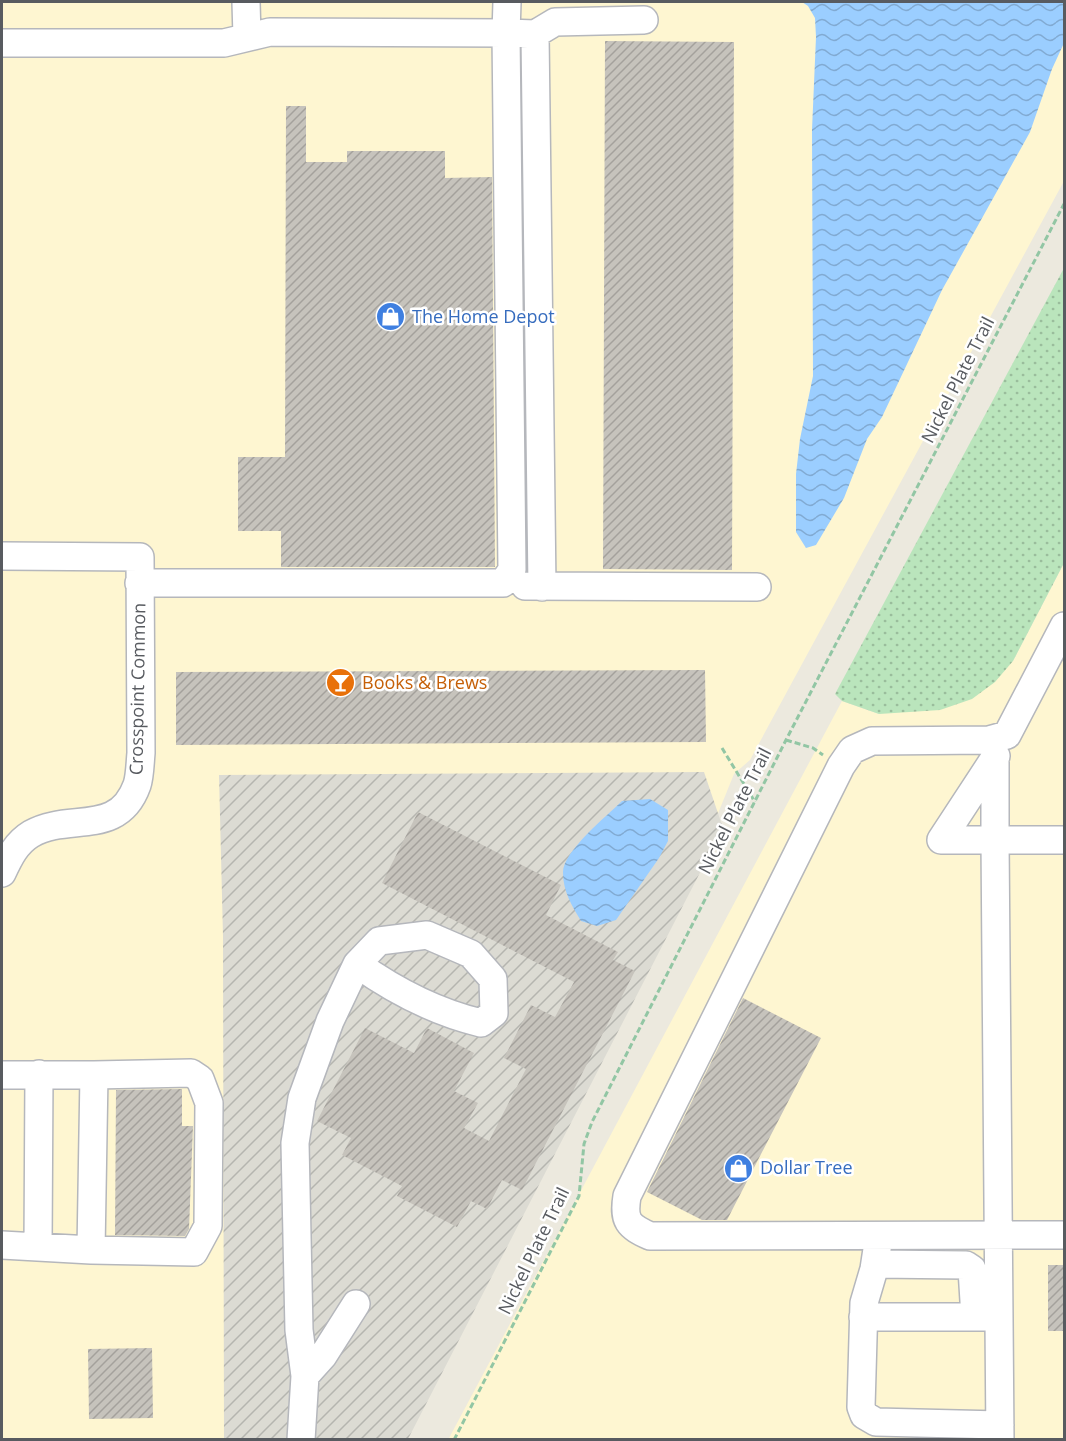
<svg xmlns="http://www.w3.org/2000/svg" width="1066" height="1441" font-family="'Open Sans',sans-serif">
	<defs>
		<pattern id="industrial-furrows" width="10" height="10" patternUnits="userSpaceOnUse" patternTransform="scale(1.5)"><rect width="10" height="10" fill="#dcdbd3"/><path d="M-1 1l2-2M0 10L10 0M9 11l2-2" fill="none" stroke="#b5b5af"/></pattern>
		<pattern id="grass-dots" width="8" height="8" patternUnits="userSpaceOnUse" patternTransform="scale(1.5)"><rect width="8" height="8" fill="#bae5bc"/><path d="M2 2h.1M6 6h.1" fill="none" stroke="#9abd9c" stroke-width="1.8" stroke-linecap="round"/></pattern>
		<pattern id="water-waves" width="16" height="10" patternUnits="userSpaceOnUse" patternTransform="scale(1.5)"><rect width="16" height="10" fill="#9bceff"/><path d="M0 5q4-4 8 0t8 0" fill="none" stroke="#81aad2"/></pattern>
		<pattern id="building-hatch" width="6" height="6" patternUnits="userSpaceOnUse" patternTransform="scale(1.5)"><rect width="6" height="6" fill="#c6c3bc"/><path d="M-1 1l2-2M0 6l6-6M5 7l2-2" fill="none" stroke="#a4a19c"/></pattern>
	</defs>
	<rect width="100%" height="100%" fill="#ece9de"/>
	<path fill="#fef6d1" d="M 2,2 L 1064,2 L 1064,181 L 750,760 L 734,774 L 708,838 L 224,1439 L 2,1440 Z
		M 1064,563 L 1064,1439 L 448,1440 L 842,701 L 879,714 L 1013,661 Z"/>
	<path fill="url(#industrial-furrows)" d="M 704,772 L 723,828 L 408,1439 L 224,1439 L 223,936 L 219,775 Z"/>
	<path fill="url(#grass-dots)" d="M 1064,268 L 1064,563 L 1013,661 L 995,682 L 972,699 L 940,710 L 879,714 L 842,701 L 835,694 Z"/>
	<path fill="url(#water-waves)" d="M 802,2 L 1064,2 L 1064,43 L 1052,69 L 1030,132 L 942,290 L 882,417 L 867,439 L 844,498 L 816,545 L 806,548 L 796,532 L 796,474 L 800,439 L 813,376 L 812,130 L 816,37 L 815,18 L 808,6 Z
		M 650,799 L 668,810 L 668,841 L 659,858 L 616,920 L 597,926 L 581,921 C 572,906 563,891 563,873 C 562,852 607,816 622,801 Z"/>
	<path fill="url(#building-hatch)" d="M 605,41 L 734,42 L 732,570 L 603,569 Z
		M 286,106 L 306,106 L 306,162 L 347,162 L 347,151 L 445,151 L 445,178 L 492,177 L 495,567 L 281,567 L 281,531 L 238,531 L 238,457 L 285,457 Z
		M 705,670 L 706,742 L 176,745 L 176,672 Z
		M 418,812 L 561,885 L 546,915 L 618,952 L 613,960 L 635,971 L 522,1190 L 502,1180 L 487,1209 L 471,1201 L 457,1227 L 397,1196 L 402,1186 L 342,1155 L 351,1138 L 317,1121 L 365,1028 L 414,1053 L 427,1028 L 474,1053 L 454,1091 L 478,1103 L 464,1128 L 489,1141 L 526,1069 L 504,1058 L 531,1005 L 555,1017 L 574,982 L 382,883 Z
		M 743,998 L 821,1038 L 727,1220 L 702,1220 L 647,1192 Z
		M 182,1089 L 182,1126 L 193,1126 L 189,1229 L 185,1236 L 115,1235 L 116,1090 Z
		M 1048,1265 L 1065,1265 L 1065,1331 L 1048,1331 Z
		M 152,1348 L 153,1418 L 89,1419 L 88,1349 Z"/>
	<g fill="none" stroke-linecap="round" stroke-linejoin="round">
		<defs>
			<path id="minor" d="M 246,2 L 247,37
				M 507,2 L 506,33 L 535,34 L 542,587
				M 535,34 L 555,22 L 644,20
				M 2,43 L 224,43 L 270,32 L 506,33 L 512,570 L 503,583 L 139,583
				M 2,556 L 140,557 L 141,753 C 140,763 140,776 137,785 C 118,838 69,812 31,834 C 16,843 9,858 2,873
				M 525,586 L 757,587
				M 1064,626 L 1007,735 L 989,740 L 872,741 L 852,750 L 841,766 L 627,1196 C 623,1221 628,1226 650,1236 L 1064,1235
				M 941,840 L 995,840 L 995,757
				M 941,840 L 996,756
				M 2,1075 L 94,1075 L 91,1250 L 2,1245
				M 879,1236 L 874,1269 L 864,1303 L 861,1407 L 864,1415 L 876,1422 L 1000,1425
				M 38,1247 L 39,1074
				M 91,1250 L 194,1252 L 208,1226 L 209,1103 L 200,1079 L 191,1073 L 94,1075
				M 875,1264 L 966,1265 L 972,1269 L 975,1317
				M 863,1317 L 992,1317
				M 305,1376 L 299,1330 L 295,1143 L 302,1098 L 330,1021 L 357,964 L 379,941 L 427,935 L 471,954 L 493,979 L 494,1013 L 481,1023 C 435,1012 395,991 357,964
				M 301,1440 L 305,1376 L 323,1356 L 356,1304
				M 1000,1440 L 995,840 L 1064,840"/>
		</defs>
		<use href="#minor" stroke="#b5b7bc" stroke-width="30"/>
		<path stroke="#92c6a4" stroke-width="3" stroke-dasharray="6 3" stroke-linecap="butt" d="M 786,740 L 813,748 L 823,755
			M 722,748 L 755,802
			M 454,1440 L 579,1196 L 584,1144 L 592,1122 L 786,740 L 1064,204"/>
		<use href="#minor" stroke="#fff" stroke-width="27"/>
	</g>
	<defs>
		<symbol id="shop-disc" viewBox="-11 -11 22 22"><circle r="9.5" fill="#3f7fe0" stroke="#fff"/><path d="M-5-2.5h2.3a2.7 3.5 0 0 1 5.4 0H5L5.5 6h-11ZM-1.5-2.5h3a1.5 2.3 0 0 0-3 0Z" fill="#fff"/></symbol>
		<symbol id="bar-disc" viewBox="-11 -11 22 22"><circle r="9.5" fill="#e8710a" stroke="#fff"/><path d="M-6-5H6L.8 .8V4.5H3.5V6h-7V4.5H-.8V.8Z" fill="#fff"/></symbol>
	</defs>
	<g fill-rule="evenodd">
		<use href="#shop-disc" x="374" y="300" width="33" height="33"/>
		<use href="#bar-disc" x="324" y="666" width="33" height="33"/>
		<use href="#shop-disc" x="722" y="1152" width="33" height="33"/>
	</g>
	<g text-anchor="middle" stroke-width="5" stroke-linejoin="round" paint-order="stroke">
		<g font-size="18" fill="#366cbe" stroke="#fff" text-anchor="start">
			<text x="412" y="323">The Home Depot</text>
			<text x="760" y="1174">Dollar Tree</text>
		</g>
		<g font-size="18" fill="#585b60" stroke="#fff">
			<text transform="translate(958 380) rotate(-63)" y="6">Nickel Plate Trail</text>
			<text transform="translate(138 689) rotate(-89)" y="6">Crosspoint Common</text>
			<text transform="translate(735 811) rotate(-63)" y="6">Nickel Plate Trail</text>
			<text transform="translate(534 1251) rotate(-64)" y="6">Nickel Plate Trail</text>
		</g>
		<g font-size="18" fill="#c56008" stroke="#fff" text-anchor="start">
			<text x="362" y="689">Books &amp; Brews</text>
		</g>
	</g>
	<rect width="1066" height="1441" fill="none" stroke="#585b60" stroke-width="6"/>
</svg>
